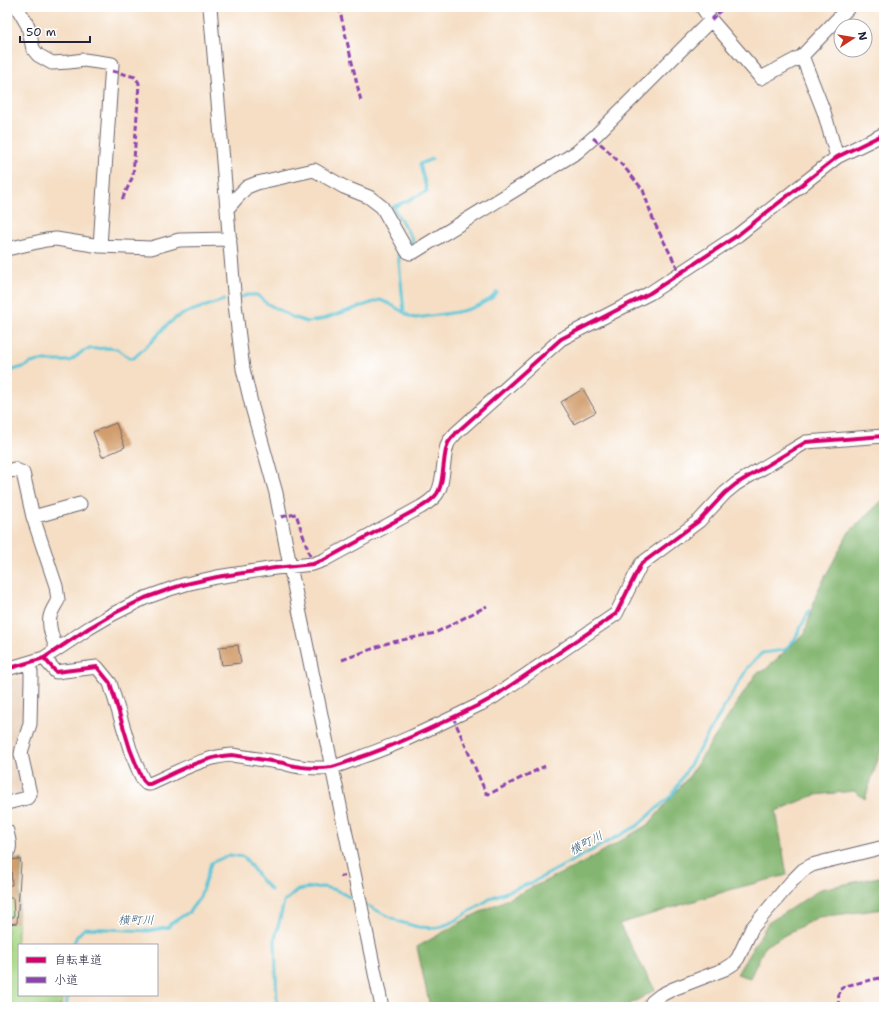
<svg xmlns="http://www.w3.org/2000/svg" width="891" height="1014" font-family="'Shantell Sans','Klee One',sans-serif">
	<rect width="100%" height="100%" fill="#fff"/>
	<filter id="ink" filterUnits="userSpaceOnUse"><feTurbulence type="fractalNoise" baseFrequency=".025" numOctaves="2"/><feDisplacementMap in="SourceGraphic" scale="8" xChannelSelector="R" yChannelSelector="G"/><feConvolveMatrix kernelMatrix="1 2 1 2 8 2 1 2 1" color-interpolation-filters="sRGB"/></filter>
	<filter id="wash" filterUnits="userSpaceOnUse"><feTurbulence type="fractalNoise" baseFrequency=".012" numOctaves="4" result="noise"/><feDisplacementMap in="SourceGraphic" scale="16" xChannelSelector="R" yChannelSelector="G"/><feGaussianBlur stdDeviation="0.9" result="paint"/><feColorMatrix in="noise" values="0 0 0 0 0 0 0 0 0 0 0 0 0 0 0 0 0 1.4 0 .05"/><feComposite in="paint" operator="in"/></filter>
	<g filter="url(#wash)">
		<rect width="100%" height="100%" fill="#f5dec4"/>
		<path fill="#e7cfb7" d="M 20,678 L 25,682 L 23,791 L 21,795 L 7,799 L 7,680 Z"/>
		<path fill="#a5d583" stroke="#647c5f" d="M 22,859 L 16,948 L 19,948 L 19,995 L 62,995 L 62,1004 L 59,1007 L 7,1007 L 7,860 Z"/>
		<path fill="#84b671" stroke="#536c56" d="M 884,499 L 884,741 L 865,799 L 854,791 L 815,795 L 776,811 L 787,875 L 733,889 L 619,924 L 655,990 L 625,1007 L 430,1007 L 417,947 L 472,916 L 583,863 L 649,824 L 690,775 L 756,674 L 766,669 L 805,633 L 817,592 L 849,532 Z
			M 884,876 L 884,909 L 818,917 L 765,946 L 750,978 L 737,974 L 768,923 L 821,889 Z"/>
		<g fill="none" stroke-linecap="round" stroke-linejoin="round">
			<path stroke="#5cc6d8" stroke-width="3" d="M 407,245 L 413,240 L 393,207 L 407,201 L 427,191 L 420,164 L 432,159
				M 403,248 L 398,252 L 404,312
				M 241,297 L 248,295 L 257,295 L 266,303 L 292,317 L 307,322 L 320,320 L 380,300 L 390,304 L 411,317 L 416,318 C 439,314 465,314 485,302 C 490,300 494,296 497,292
				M 7,372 L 26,366 L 31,363 L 39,361 L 70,361 L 83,351 L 89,349 L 108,348 L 117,349 L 129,358 L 132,358 L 135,357 L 153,340 L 167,325 L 177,317 L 188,312 L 224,300
				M 364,904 L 400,922 L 418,927 L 436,928 L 451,923 L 493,897 L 533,882 L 637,826 L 672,795 L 748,667 L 762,653 L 785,650 L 795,639 L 809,611
				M 73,945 L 77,936 L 85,928 L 149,931 L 169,927 L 170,924 L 189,912 L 200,897 L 211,863 L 229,855 L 244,857 L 262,881 L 271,890
				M 66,1007 L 68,995
				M 277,1007 L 275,939 L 284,902 L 298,890 L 310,888 L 323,887 L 336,890 L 355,900"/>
		</g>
		<g id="blocks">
			<path fill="#d19d6c" d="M 583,389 L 596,412 L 574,424 L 561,402 Z
				M 116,423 L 125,447 L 102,457 L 93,432 Z
				M 238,645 L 241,663 L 222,665 L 219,647 Z
				M 20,859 L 21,863 L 17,923 L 7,924 L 7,917 L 14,917 L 13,898 L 7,898 L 7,885 L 12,885 L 11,866 L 7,866 L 7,860 Z"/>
		</g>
	</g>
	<g filter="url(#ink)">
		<use href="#blocks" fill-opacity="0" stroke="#6c646b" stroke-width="1"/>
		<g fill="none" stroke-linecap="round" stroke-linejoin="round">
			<defs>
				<path id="minor" d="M 17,7 L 28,26 L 33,49 L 38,55 L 52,63 L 69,62 L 84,60 L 112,64 L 100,246
					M 210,7 L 227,209 L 235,304 L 243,369 L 252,407 L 276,493 L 290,566 L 382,1007
					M 702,7 L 711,20 L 761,78 L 802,56 L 849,7
					M 802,56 L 824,112 L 837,157
					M 227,209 L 240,194 L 247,187 L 257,183 L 314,170 L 344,187 L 369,197 L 382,207 L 407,251 L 410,253 L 414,252 L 577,152 L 593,138 L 711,20
					M 7,249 L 46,240 L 56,239 L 100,246 L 151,248 L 179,240 L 230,239
					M 7,472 L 14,469 L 23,473 L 33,517 L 56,586 L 58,600 C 55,606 51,611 50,617 C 48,626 53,641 57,649
					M 33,517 L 80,504
					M 44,658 L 56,672 L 97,667 L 110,683 L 130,749 L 138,769 L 143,780 L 147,784 L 150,784 C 175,773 205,756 232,755 L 284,763 C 296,768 319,769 332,767 C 341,765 350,761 358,758 C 400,744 441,723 481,704 L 492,698 L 616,614 L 641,564 L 699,521 L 725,493 L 736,484 L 806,442 L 884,436
					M 7,669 L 44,658 L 89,628 L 113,614 L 145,598 L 173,588 L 186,584 L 217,577 L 275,568 L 313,564 L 324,560 L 421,507 C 426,504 432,500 436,495 C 445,484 442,457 448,443 C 450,439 454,436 456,433 L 561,339 L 650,293 L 738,235 L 837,157 L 884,134
					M 7,803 L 27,798 L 30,794 L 21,754 L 22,749 L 30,724 L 31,680 L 31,672 L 28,663
					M 7,831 C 8,838 12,847 7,853
					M 650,1007 L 652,1002 L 661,995 L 673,989 L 725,969 L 733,964 L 738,958 L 752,928 L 792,881 L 803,870 L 812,865 L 823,862 L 884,847"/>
			</defs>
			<use href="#minor" stroke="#6c646b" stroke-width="15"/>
			<use href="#minor" stroke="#fff" stroke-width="13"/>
			<path stroke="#8e44ad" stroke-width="3" stroke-dasharray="6 3" stroke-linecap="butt" d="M 339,7 L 361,101
				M 711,20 L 724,7
				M 112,71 L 135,77 L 139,83 L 133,176 L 121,202
				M 593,138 L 603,146 L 625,168 L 643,190 L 654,222 L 680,273
				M 281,517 L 296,514 L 310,556
				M 342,660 L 388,643 L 435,633 L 487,606
				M 453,717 L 486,793 L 489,794 L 545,766
				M 340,876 L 345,876
				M 838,1007 L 839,990 L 845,986 L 884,977"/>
			<defs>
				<path id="cycleway" d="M 44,658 L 56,672 L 97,667 L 110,683 L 130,749 L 138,769 L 143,780 L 147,784 L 150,784 C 175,773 205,756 232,755 L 284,763 C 296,768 319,769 332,767 C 341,765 350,761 358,758 C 400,744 441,723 481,704 L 492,698 L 616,614 L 641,564 L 699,521 L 725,493 L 736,484 L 806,442 L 884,436
					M 7,669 L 44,658 L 89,628 L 113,614 L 145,598 L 173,588 L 186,584 L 217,577 L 275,568 L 313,564 L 324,560 L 421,507 C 426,504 432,500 436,495 C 445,484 442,457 448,443 C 450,439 454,436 456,433 L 561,339 L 650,293 L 738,235 L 837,157 L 884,134"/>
			</defs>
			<use href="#cycleway" stroke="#fff" stroke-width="6"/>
			<use href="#cycleway" stroke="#d6006c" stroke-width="4"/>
		</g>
	</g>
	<g text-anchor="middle" stroke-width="3" stroke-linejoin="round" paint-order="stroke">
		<g font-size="12" font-style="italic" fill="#365b72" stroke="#fff">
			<text transform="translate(586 843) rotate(-28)" y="4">横町川</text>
			<text x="136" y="924">横町川</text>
		</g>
	</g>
	<rect width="891" height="1014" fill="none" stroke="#fff" stroke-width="24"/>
	<rect x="18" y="944" width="140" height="52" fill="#ffffff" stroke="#a7a7b1"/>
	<rect x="26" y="957" width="20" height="6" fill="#d6006c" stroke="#a7a7b1"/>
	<text x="54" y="964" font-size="12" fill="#22223b">自転車道</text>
	<rect x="26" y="977" width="20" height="6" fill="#8e44ad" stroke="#a7a7b1"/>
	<text x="54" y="984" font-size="12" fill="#22223b">小道</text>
	<g transform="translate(853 38) rotate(78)"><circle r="19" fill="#ffffff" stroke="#a7a7b1"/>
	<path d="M0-3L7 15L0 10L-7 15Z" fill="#c8321e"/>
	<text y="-6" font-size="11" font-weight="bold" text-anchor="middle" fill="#22223b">N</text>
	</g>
	<path d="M20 36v6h70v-6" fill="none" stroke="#22223b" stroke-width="2"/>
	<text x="26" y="36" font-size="12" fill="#22223b" stroke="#ffffff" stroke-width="3" paint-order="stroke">50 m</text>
</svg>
